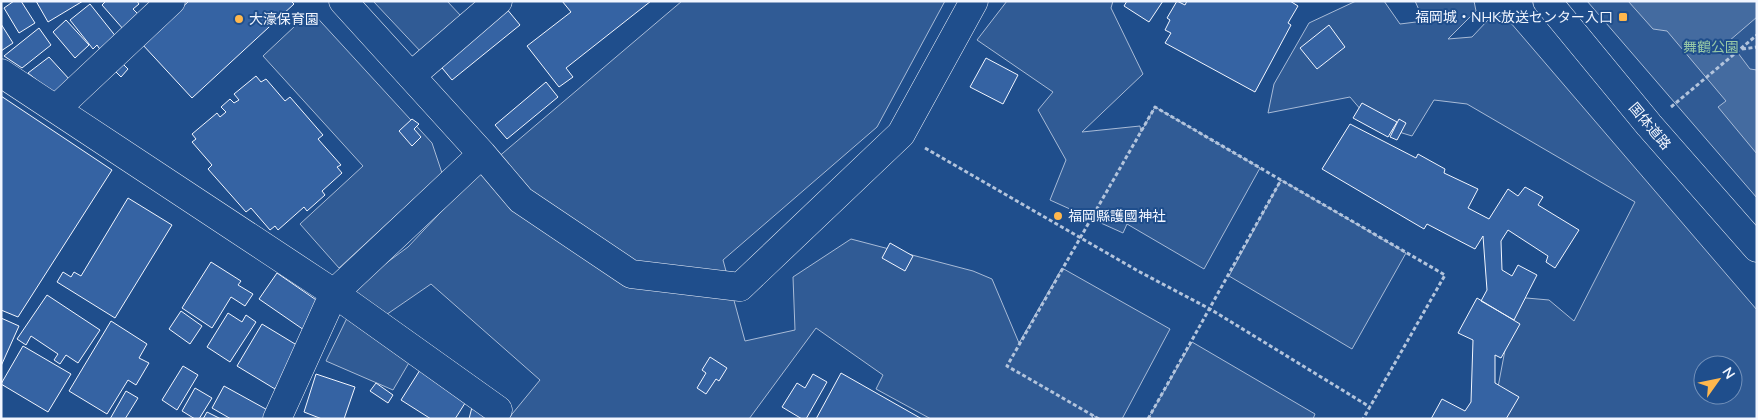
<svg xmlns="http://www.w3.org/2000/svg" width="1758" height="420" font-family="Mulish,'Noto Sans JP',sans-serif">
	<rect width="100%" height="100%" fill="#1f4e8c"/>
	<path fill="#305b95" stroke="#a8bbd7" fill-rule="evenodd" d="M 373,1 L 447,1 L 461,16 L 422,53 Z
		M 682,1 L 945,1 L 877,127 L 723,260 L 745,341 L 795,330 L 793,277 L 851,239 L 973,271 L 992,279 L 1019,343 L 1062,268 L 1170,329 L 1122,419 L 1099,419 L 1091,414 L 1093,419 L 931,419 L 876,389 L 883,375 L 816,328 L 749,419 L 508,419 L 540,380 L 431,284 L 380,319 L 358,299 L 355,286 L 408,247 L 470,181 Z
		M 1007,1 L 1113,1 L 1111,8 L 1143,74 L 1082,132 L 1140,126 L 1141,132 L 1155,107 L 1260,168 L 1204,269 L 1127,224 L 1123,233 L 1050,200 L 1066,160 L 1038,110 L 1053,92 L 977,40 Z
		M 1356,1 L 1384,1 L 1400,24 L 1424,21 L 1415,1 L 1474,1 L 1476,11 L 1448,39 L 1472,37 L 1488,20 L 1504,15 L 1757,310 L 1757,419 L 1492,419 L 1515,297 L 1549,300 L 1574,321 L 1635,202 L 1467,104 L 1434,100 L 1412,136 L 1373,124 L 1350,97 L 1268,113 L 1274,84 L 1309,23 ZM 1703,365 L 1733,365 L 1733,395 L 1703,395 Z
		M 1587,1 L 1757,1 L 1757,198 L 1675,103 Z
		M 311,11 L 432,143 L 442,173 L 339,268 L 300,224 L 363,166 L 263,56 Z
		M 1281,180 L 1406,253 L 1352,349 L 1229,276 Z
		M 347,318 L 410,361 L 393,390 L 326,361 Z
		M 1192,342 L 1315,414 L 1313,419 L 1148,419 Z"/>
	<path fill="#446ba0" stroke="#a8bbd7" d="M 1628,1 L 1757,1 L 1757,17 L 1729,41 L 1750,69 L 1757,70 L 1757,154 L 1718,107 L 1726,101 L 1667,31 L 1653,29 Z"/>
	<path fill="#3563a3" stroke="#f2f6ff" d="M 14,1 L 21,1 L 35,23 L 19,33 L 4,8 Z
		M 36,1 L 83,1 L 48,22 Z
		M 106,1 L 137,1 L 139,4 L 133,9 L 140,16 L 124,30 L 102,5 Z
		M 189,1 L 291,1 L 294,4 L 192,98 L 142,44 Z
		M 562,1 L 651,1 L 566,68 L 573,77 L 559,87 L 527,46 L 571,12 Z
		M 1127,1 L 1163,1 L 1149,22 L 1124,6 Z
		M 1177,1 L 1185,5 L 1187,1 L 1290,1 L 1298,6 L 1288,23 L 1291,25 L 1255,92 L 1165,43 L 1171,33 L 1165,30 L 1170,20 L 1167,18 Z
		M 90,4 L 117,38 L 101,51 L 97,45 L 93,49 L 70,20 Z
		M 506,8 L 520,25 L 452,80 L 438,63 Z
		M 66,20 L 89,45 L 75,58 L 53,32 Z
		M 1,24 L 13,43 L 1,51 Z
		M 1329,25 L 1345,47 L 1317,69 L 1300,48 Z
		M 39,28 L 51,45 L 22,68 L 4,56 Z
		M 49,57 L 70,80 L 54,94 L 28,73 Z
		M 986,58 L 1018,75 L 1003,104 L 970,87 Z
		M 119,60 L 128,69 L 121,77 L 112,68 Z
		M 256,76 L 261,82 L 266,79 L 285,101 L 290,97 L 323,135 L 318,139 L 341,165 L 337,167 L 342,173 L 322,191 L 325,195 L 307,211 L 304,207 L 278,230 L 275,226 L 270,230 L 251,208 L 246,212 L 208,169 L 212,165 L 192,142 L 196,139 L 192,134 L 217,113 L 220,117 L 226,112 L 221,107 L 230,99 L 234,103 L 239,100 L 234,94 Z
		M 546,82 L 558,97 L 507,139 L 495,125 Z
		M 1,96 L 112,170 L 18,317 L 1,310 Z
		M 1362,103 L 1397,122 L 1388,137 L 1353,118 Z
		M 412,119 L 419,124 L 414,129 L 421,137 L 412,146 L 399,131 Z
		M 1399,119 L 1406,123 L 1397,140 L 1390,137 Z
		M 1350,124 L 1416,158 L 1418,154 L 1445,169 L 1444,173 L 1478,189 L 1468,208 L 1489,219 L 1508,189 L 1518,196 L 1525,187 L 1543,197 L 1538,205 L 1579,230 L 1555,268 L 1546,262 L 1548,256 L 1508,230 L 1501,241 L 1502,270 L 1512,276 L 1518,265 L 1537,275 L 1514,320 L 1481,301 L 1487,290 L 1483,236 L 1475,249 L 1427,224 L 1424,229 L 1322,169 Z
		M 128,198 L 172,225 L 115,318 L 57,282 L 63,272 L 71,277 L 74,272 L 81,276 Z
		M 890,243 L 913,256 L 905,271 L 882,258 Z
		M 211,262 L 241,281 L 238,285 L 253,294 L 245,306 L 231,297 L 212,328 L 182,308 Z
		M 277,273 L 322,304 L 304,330 L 259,299 Z
		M 47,295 L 100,330 L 78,363 L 66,355 L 60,364 L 54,360 L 58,354 L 31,336 L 26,345 L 17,339 Z
		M 1477,298 L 1520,324 L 1501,358 L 1495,355 L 1495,383 L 1519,397 L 1506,419 L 1431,419 L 1442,399 L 1465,411 L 1471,402 L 1473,340 L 1458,333 Z
		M 181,311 L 202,326 L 190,344 L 169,329 Z
		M 228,313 L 242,322 L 246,315 L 256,322 L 230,362 L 207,347 Z
		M 1,318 L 19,326 L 1,366 Z
		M 111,321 L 147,344 L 139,358 L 149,363 L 136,385 L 128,380 L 107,414 L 69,391 Z
		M 262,324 L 300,347 L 275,389 L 237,366 Z
		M 23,346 L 71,374 L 48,412 L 1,384 Z
		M 710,357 L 727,368 L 719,381 L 716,379 L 706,394 L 697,388 L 706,373 L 702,370 Z
		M 183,366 L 198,375 L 177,410 L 162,400 Z
		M 420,370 L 467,400 L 455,419 L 431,419 L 401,400 Z
		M 841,373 L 922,419 L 816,419 Z
		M 316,374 L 355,387 L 344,419 L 322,419 L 304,412 Z
		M 813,374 L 827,382 L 806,419 L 802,419 L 782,407 L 797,383 L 805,388 Z
		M 376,383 L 393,395 L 388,403 L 370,391 Z
		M 224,386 L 273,413 L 269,419 L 231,419 L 212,408 Z
		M 195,388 L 212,398 L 199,419 L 195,419 L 182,411 Z
		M 126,391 L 138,398 L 125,419 L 110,419 Z
		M 473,403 L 492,419 L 469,419 Z
		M 207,412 L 221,419 L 203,419 Z"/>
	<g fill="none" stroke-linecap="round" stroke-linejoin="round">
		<defs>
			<path id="minor" d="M 343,1 L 482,154 L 521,200 L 631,274 L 740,287 L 901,134 L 974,1
				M 1547,1 L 1649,125 L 1757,248
				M 1,73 L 334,293 L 498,410
				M 411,76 L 498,1
				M 56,109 L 171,1
				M 277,419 L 334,293 L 482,154"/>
		</defs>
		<use href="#minor" stroke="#f2f6ff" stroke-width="29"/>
		<path stroke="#b3c4dc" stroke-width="3" stroke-dasharray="4 2.5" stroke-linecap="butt" d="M 1742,49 L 1757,47
			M 1671,107 L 1757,35
			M 925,148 L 1138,271 L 1210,309 L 1370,407
			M 1099,419 L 1007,366 L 1155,107 L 1445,275 L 1363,419
			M 1148,419 L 1281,180"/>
		<use href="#minor" stroke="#1f4e8c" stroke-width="28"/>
	</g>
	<g fill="#ffb74d" stroke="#1f4e8c" stroke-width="2">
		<rect x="1618" y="12" width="10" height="10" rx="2.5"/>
		<circle cx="239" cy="19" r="5"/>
		<circle cx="1058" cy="216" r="5"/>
	</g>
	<g text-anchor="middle" stroke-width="4" stroke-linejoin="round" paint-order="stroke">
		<g font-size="14" fill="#f2f6ff" stroke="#1f4e8c" text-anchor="start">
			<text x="1613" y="22" text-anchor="end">福岡城・NHK放送センター入口</text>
			<text x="249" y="24">大濠保育園</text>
			<text x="1068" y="221">福岡縣護國神社</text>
		</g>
		<g font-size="14" fill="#97c8a6" stroke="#1f4e8c">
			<text x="1711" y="52">舞鶴公園</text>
		</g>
		<g font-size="14" fill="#f2f6ff" stroke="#1f4e8c">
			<text transform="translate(1650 126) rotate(50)" y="5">国体道路</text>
		</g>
	</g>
	<rect width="1758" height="420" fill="none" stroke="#f2f6ff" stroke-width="5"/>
	<g transform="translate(1718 380) rotate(57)"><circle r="24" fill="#1f4e8c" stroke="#7391ba"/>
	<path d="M0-4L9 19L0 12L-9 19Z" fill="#ffb74d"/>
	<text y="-8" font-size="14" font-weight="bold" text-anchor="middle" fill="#f2f6ff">N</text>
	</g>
</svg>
